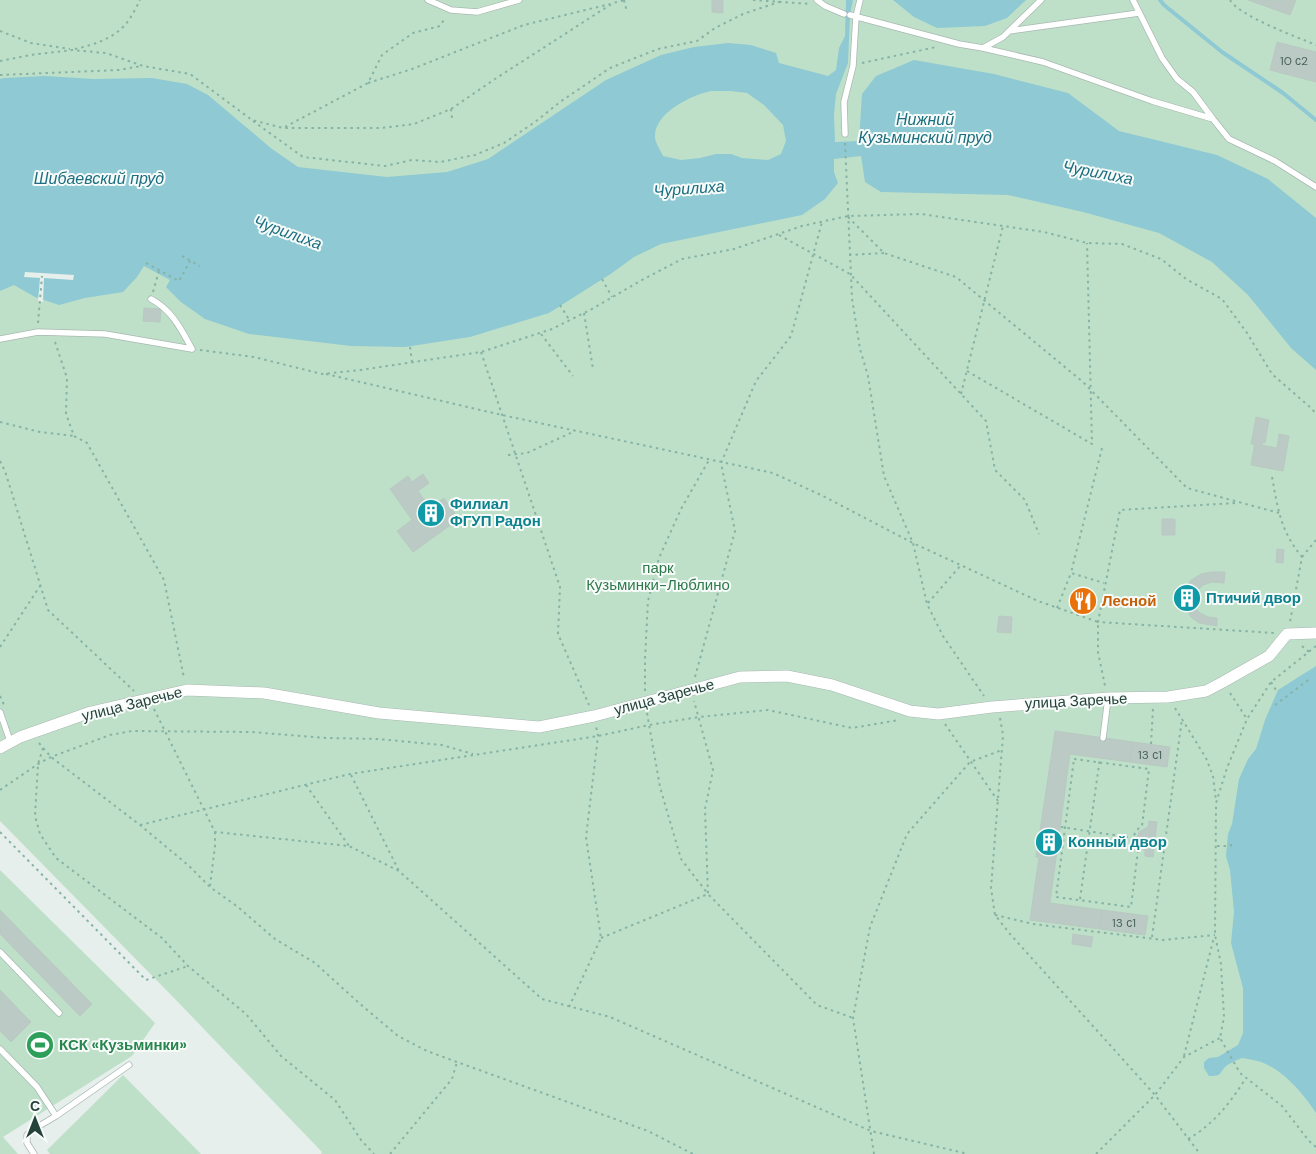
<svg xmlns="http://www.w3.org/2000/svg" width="1316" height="1154" font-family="'DM Sans',sans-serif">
	<rect width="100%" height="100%" fill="#e6efeb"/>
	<path fill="#bfe0c8" d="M 0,0 L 1316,0 L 1316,1154 L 321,1154 L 322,1152 L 176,1000 L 0,821 Z
		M 0,870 L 155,1023 L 132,1056 L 3,1137 L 18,1154 L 0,1154 Z
		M 123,1075 L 201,1154 L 50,1154 L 47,1150 Z"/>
	<path fill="#8ec9d4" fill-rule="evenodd" d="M 846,0 L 853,0 L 850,15 L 848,63 L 836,94 L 834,115 L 835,142 L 859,141 L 862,94 L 876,76 L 914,60 L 994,74 L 1068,93 L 1119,131 L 1217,155 L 1268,179 L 1316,218 L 1316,370 L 1291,348 L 1248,295 L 1212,262 L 1159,233 L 1083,212 L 1008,195 L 881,192 L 865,182 L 861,156 L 834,159 L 834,172 L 838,183 L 825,199 L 802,215 L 661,244 L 634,257 L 612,273 L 549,313 L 470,337 L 405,347 L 351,346 L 249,334 L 205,319 L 181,302 L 166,287 L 170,280 L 144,266 L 137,277 L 123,292 L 85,298 L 59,305 L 35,297 L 14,285 L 0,291 L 0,79 L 4,78 L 45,76 L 94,79 L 152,78 L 187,84 L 208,95 L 272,149 L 298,167 L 387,177 L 447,172 L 488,159 L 606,80 L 661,55 L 694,47 L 728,43 L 751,45 L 776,53 L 779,63 L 828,76 L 836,70 L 839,48 L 845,36 ZM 711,91 L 731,91 L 747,93 L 764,105 L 783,125 L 786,141 L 781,154 L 768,160 L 742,158 L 731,154 L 716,154 L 700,158 L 681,160 L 663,156 C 661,151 656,144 655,138 C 653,113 692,95 711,91 Z
		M 893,0 L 1026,0 L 1007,18 L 985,26 L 937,28 L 914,17 Z
		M 1316,666 L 1316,1113 C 1304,1094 1282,1069 1261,1062 C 1255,1060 1248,1059 1242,1058 C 1237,1060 1230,1063 1226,1066 C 1218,1074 1223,1076 1209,1076 L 1204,1068 L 1204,1062 L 1209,1058 L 1218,1057 L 1238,1045 L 1243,1033 L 1243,988 L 1231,943 L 1234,912 L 1230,870 L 1226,856 L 1228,834 L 1232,824 L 1239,779 L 1248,759 L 1256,749 L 1265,720 L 1278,690 Z"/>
	<path fill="#e6efeb" d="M 25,272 L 74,275 L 73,280 L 44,278 L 43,302 L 38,301 L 40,278 L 24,277 Z"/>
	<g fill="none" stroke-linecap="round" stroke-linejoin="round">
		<path stroke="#8ec9d4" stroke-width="4" d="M 1160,0 L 1164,5 L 1222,52 L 1283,93 L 1316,120"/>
	</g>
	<path fill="#bbcac4" stroke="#b8c9c2" d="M 712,0 L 723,0 L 723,13 L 712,12 Z
		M 1248,0 L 1296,0 L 1290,15 Z
		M 1277,42 L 1316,52 L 1316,82 L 1270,70 Z
		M 144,308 L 161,309 L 160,322 L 143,321 Z
		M 1256,417 L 1269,420 L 1265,443 L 1263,442 L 1262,445 L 1277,448 L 1279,434 L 1289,436 L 1283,471 L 1251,465 L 1254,448 L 1254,444 L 1251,444 Z
		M 423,474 L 429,483 L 418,491 L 430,508 L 444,498 L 459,519 L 413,552 L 397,531 L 412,520 L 390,489 L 408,476 L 412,482 Z
		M 1162,519 L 1175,519 L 1175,535 L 1162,535 Z
		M 1277,549 L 1284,550 L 1283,563 L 1276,562 Z
		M 1211,572 L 1225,572 L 1224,583 L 1212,582 L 1203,585 L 1197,591 L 1200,594 L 1199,603 L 1194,604 L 1196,609 L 1200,613 L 1208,617 L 1217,618 L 1217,626 L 1199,623 L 1191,617 L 1184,605 L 1175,605 L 1176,588 L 1187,588 L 1190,581 L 1201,574 Z
		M 999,616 L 1012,617 L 1011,633 L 997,632 Z
		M 1055,731 L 1133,742 L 1130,762 L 1070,754 L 1050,903 L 1102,910 L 1100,929 L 1030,920 L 1039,857 L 1036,857 Z
		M 1133,742 L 1170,747 L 1167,767 L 1130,762 Z
		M 1149,821 L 1157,822 L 1153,857 L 1145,856 L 1145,850 L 1140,848 L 1137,843 L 1137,838 L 1139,832 L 1148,827 Z
		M 0,910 L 92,1004 L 80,1016 L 0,934 Z
		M 1102,910 L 1148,916 L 1145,935 L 1100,929 Z
		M 1073,934 L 1093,937 L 1091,947 L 1072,944 Z
		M 0,990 L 31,1022 L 11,1042 L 0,1031 Z"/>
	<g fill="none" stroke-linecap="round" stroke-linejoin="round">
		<defs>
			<path id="service" d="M 428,0 L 451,10 L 477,12 L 519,0
				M 817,0 L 825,6 L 844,14
				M 1133,0 L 1162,58 L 1177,79 L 1193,92 L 1213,119
				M 850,15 L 959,44 L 983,48 L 1043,62 L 1152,101 L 1213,119 L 1229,139 L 1275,161 L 1316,187
				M 1009,31 L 1139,13
				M 983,48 L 1003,37 L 1041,0
				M 845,134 L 844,102 L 853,66 L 856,17 L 860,0
				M 151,299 C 172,310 181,329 192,349
				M 0,339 L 38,332 L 105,334 L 192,349
				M 0,712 L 10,741
				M 1103,738 L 1108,698
				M 0,952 L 59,1013
				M 0,1049 L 37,1087 L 56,1116
				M 34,1154 L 27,1143 L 27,1135 L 34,1129 L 56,1116 L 129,1065"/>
			<path id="minor" d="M 0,748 L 20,737 L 91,712 L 187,690 L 264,693 L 379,713 L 539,727 L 594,716 L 740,677 L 787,676 L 832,685 L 910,711 L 938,714 L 992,707 L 1108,698 L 1168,697 L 1206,691 L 1223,682 L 1269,656 L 1287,634 L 1316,633"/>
		</defs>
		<use href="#service" stroke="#a8b8b2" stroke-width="7"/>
		<use href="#minor" stroke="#a8b8b2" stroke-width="12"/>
		<path stroke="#86b3a5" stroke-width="2" stroke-dasharray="2.5 4" stroke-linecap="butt" d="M 624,0 L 627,12
			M 753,0 L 811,4
			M 1230,0 C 1239,16 1297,37 1316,45
			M 0,31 L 31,43 L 70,49
			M 75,49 C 93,45 112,39 125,25 C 131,18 136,8 140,0
			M 0,61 L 30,55 L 72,50 L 106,53 L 143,66 L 190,74 L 252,120 L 283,128 L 381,128 L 414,124 L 451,109 L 495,79 L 613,3 L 625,0
			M 862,63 L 936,47
			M 0,75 L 119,70 L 141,66
			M 368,83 L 412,69 L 524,25 L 610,4
			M 451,109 L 452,118
			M 253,121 L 303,157 L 385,166 L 412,160 L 440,162 L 475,155 L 504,143 L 535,122 L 560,102 L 610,68 L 658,49 L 697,41 L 715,28 L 743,14 L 779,2
			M 285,127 L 368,83 L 382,55 L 413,33 L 440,26 L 445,18
			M 845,143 L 852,298 L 860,349 L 868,376 L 884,476 L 913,543 L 927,604 L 943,636 L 984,696
			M 848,217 L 884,253 L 956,277 L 1083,382 L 1187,488 L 1279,513
			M 779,235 L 850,274 L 986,421 L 995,470 L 1025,500 L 1039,534
			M 849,255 L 884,253
			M 182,256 L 200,266
			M 146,263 L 179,281 L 190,261
			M 602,279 L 612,297
			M 153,292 L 159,271
			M 560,305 L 570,321
			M 584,313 L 593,369
			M 38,323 L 42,276
			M 541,334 L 573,376
			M 55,342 L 67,378 L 66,414 L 74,436 L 87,443 L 164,580 L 184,678
			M 410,347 L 412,362
			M 200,350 L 254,357 L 322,374 L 360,370 L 481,352 L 552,329 L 592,309 L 640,281 L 682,259 L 734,249 L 802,226 L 848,216 L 921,214 L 1044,232 L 1087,243 L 1122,244 L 1161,259 L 1186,279 L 1222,299 L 1247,333 L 1272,374 L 1311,408 L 1316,414
			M 481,352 L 560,587 L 558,634 L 589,705
			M 967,371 L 1092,444 L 1087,243
			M 326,374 L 502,415 L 773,473 L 821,495 L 913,543 L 1038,601 L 1098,622 L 1098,652 L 1105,686
			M 961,394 L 1003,226
			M 0,422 L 40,432 L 74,436
			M 1102,448 L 1071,573 L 1104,583
			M 508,455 L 527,453 L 575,431
			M 0,461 L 5,471 L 48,610 L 134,691
			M 1272,477 C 1278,509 1280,530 1302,557 L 1290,622
			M 1235,503 L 1120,510 L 1098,622 L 1274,633
			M 1302,557 L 1316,540
			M 928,603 L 961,565
			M 1057,608 L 1071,573
			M 1302,646 L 1309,652
			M 1316,646 L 1271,682 L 1247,719 L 1227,768 L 1216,803 L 1215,935 L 1221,964 L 1224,1017 L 1220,1038 L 1240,1073 L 1282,1106 L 1309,1141 L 1316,1147
			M 0,647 L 40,586
			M 695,677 L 735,531 L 721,463 L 756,381 L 791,336 L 822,222
			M 1271,682 L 1276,690
			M 645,691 L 645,659 L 648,601 L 659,558 L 681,509 L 709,460
			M 1230,693 L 1247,719
			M 0,696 L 4,705
			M 1275,705 L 1311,678
			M 1175,708 L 1206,758 L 1213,776 L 1216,801
			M 154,709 L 215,832 L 349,846 L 399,871 L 542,999 L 610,1017 L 871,1131 L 968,1154
			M 647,713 L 660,787 L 681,859 L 708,894 L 705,809 L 713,770 L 694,701
			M 1000,718 L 1003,735 L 991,888 L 995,915 L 1010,934 L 1155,1095 L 1200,1154
			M 945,724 L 998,801
			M 39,743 L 51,757 L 140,825 L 188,865 L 210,887 L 238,907 L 275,939 L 315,963 L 359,1003 L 398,1036 L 427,1051 L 457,1062 L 648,1131 L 693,1154
			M 1151,744 L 1153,708
			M 43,748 L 38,764 L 35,816 L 40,834 L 56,858 L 162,938 L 188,966 L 246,1014 L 281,1056 L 335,1100 L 361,1140 L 374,1154
			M 1074,759 L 1149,769 L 1142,826 C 1134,831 1132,838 1134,847 L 1138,850 L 1131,907 L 1056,897 Z
			M 351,775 L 399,871
			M 306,785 L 349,846
			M 0,790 L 38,764 L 51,757 L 110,735 L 132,731 L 251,732 L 327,738 L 378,739 L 442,745 L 473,754
			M 140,825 L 350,774 L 598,736 L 649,725 L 699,717 L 768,710 L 852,728 L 899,720
			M 1061,827 L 1133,838
			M 0,832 L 146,980 L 188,966
			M 1231,844 L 1231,847
			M 1217,846 L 1226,846
			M 210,886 L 215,846 L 215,832
			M 1080,899 L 1100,758
			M 995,915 L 1033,924 L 1163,940 L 1215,935
			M 1152,937 L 1182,719
			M 601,938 L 708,894 L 817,1005 L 853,1018
			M 569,1007 L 601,938 L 586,837 L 598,736 L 596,726
			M 1184,1056 L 1214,937
			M 1188,1139 C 1214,1124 1230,1103 1246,1078
			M 390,1154 L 452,1079 L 457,1062
			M 874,1154 L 853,1018 L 870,927 L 907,834 L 970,762 L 1002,750
			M 1096,1154 L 1155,1095 L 1184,1057 L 1220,1038"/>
		<use href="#service" stroke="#fff" stroke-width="5.5"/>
		<use href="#minor" stroke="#fff" stroke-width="11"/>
	</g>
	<defs>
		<symbol id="building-disc" viewBox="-11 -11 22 22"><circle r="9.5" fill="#0f9aa8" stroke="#f7fbf9"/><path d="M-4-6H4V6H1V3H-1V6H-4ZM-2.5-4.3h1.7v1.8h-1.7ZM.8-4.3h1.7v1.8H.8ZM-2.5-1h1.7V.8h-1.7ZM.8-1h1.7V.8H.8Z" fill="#fff"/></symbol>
		<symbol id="restaurant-disc" viewBox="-11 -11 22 22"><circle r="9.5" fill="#e8710a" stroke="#f7fbf9"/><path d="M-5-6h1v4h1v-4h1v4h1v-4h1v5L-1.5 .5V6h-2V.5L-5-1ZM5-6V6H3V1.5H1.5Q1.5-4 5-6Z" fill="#fff"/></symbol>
		<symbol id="stadium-disc" viewBox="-11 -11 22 22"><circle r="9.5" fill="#2e9e5b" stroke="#f7fbf9"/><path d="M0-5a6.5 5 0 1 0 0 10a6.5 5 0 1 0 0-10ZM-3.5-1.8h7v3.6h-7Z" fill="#fff"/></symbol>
	</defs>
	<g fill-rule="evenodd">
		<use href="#building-disc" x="415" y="497" width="32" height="32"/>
		<use href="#building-disc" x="1171" y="582" width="32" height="32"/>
		<use href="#restaurant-disc" x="1067" y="585" width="32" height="32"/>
		<use href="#building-disc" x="1033" y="826" width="32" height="32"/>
		<use href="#stadium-disc" x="24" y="1029" width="32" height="32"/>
	</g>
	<g text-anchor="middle" stroke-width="4" stroke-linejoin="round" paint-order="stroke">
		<g font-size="12" fill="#4a645c">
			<text x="1294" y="65">10 с2</text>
			<text x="1150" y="759">13 с1</text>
			<text x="1124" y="927">13 с1</text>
		</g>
		<g font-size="15" font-weight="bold" fill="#0d838f" stroke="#f7fbf9" text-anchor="start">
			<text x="450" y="509">Филиал<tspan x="450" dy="17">ФГУП Радон</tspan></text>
			<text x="1206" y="603">Птичий двор</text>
			<text x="1068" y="847">Конный двор</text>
		</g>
		<g font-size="15" fill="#2d7a4b" stroke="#f7fbf9">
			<text x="658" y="573">парк<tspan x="658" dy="17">Кузьминки-Люблино</tspan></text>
		</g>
		<g font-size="15" font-weight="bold" fill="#c56008" stroke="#f7fbf9" text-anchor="start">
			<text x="1102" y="606">Лесной</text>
		</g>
		<g font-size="15" fill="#24423a" stroke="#f7fbf9">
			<text transform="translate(664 697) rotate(-15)" y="5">улица Заречье</text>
			<text transform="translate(1076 701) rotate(-3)" y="5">улица Заречье</text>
			<text transform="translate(132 704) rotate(-14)" y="5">улица Заречье</text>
		</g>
		<g font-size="15" font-weight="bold" fill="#27864d" stroke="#f7fbf9" text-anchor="start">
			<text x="59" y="1050">КСК «Кузьминки»</text>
		</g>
		<g font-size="16" font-style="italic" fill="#1c6f80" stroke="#f7fbf9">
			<text x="925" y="125">Нижний<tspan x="925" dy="18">Кузьминский пруд</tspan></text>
			<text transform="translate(1098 172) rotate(11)" y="6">Чурилиха</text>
			<text x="99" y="184">Шибаевский пруд</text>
			<text transform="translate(689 188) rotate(-4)" y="6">Чурилиха</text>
			<text transform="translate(288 232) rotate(20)" y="6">Чурилиха</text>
		</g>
	</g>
	<g transform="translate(35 1119)" stroke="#f7fbf9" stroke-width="4" paint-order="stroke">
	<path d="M0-4L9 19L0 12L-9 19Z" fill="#24423a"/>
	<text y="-8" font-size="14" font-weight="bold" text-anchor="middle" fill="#24423a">С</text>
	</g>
</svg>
